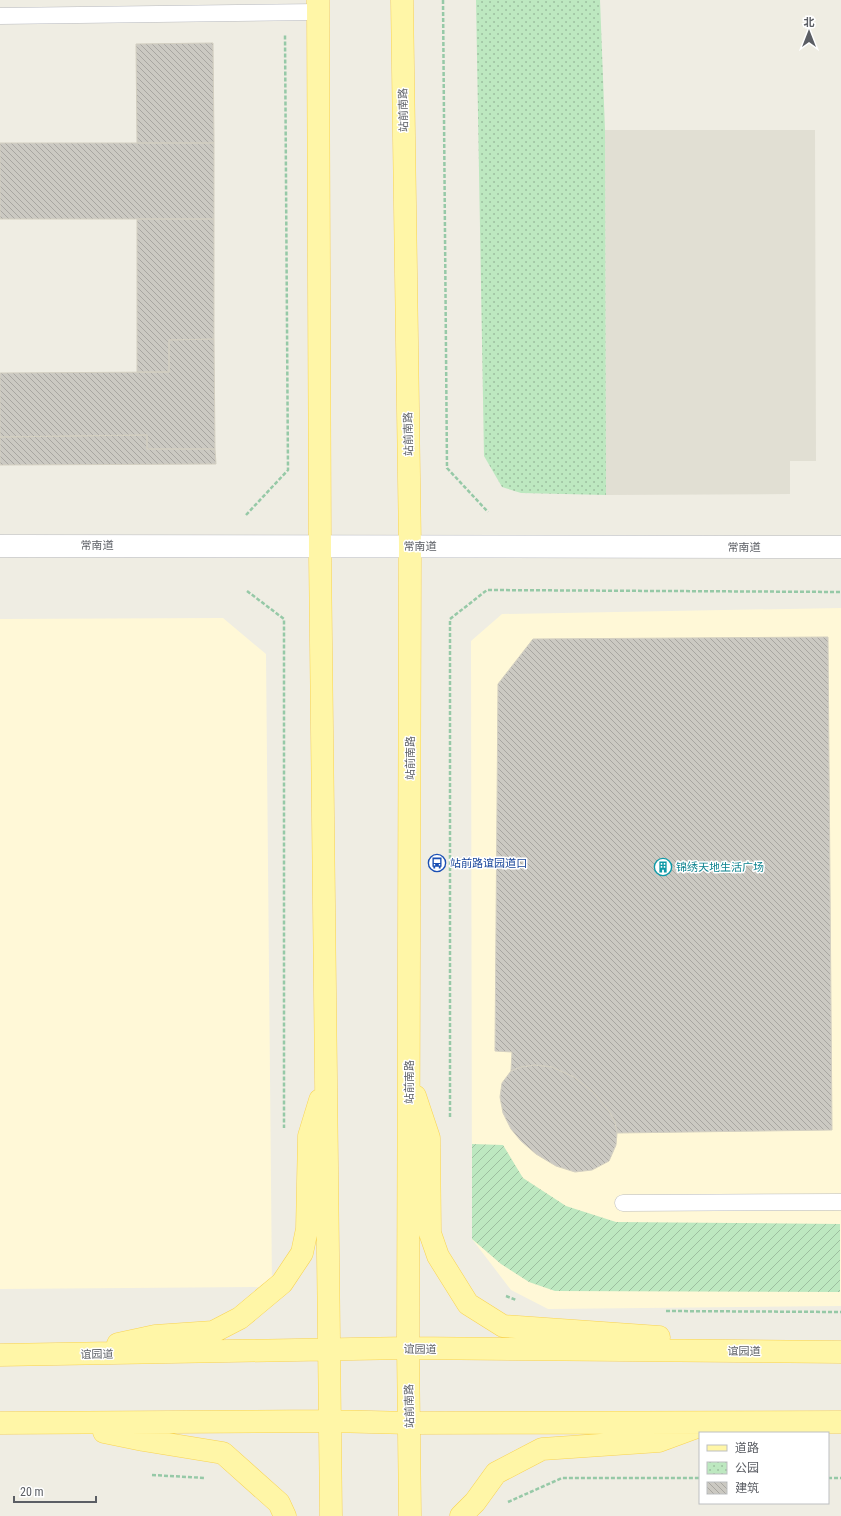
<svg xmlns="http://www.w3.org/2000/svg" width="841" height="1516" font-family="'Roboto Condensed','Noto Sans SC',sans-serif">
	<defs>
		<pattern id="park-dots" width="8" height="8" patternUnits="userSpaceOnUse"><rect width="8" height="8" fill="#bde8c0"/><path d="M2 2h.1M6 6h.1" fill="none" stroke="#9dbfa0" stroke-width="1.8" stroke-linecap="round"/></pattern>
		<pattern id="garden-furrows" width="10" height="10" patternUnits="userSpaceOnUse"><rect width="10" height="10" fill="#bde8c0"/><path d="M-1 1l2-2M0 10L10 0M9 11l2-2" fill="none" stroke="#9dbfa0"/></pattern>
		<pattern id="building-back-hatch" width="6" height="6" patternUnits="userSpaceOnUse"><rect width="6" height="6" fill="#cbc9c2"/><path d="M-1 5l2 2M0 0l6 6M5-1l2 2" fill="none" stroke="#a8a6a1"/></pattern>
	</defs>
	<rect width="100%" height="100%" fill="#efede3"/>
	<path fill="#fff8d7" d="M 841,608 L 841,1306 L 548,1309 L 511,1290 L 472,1239 L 471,641 L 502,614 Z
		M 223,618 L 266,654 L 272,1287 L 0,1289 L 0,619 Z"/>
	<path fill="#e1dfd3" d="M 605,130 L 815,130 L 816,461 L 790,461 L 790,494 L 606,495 Z"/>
	<path fill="url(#park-dots)" d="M 476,0 L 600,0 L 605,130 L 606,495 L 521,493 L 502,487 L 484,456 Z"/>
	<path fill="url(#garden-furrows)" d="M 472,1144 L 503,1145 L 523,1178 L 566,1206 L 616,1222 L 840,1224 L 840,1292 L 555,1291 L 529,1282 L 501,1264 L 472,1239 Z"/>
	<path fill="url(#building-back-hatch)" stroke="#d3cfc1" d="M 213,43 L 214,143 L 137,143 L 136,44 Z
		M 0,143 L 214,143 L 214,219 L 0,219 Z
		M 137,219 L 214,219 L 214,339 L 169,340 L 169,372 L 137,372 Z
		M 214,339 L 215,449 L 147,449 L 147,435 L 0,437 L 0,373 L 169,372 L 169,340 Z
		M 147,435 L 147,449 L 215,449 L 216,464 L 0,465 L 0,437 Z
		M 828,637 L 832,1130 L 617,1133 L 615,1122 L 609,1111 L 593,1092 L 574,1077 L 552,1067 L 535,1065 L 521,1067 L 511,1071 L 512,1052 L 495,1051 L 498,684 L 533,639 Z
		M 535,1065 L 552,1067 L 574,1077 L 593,1092 L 609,1111 L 615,1122 L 617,1133 L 616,1145 L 609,1161 L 592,1170 L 575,1172 L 556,1166 L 536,1154 L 521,1141 L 511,1129 L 503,1113 L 500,1097 L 502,1083 L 511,1071 L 521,1067 Z"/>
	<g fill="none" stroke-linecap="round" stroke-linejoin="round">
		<defs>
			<path id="service" d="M 0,16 L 318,12
				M 623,1203 L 841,1202"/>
			<path id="tertiary" d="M 0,546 L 841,547"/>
			<path id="primary" d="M 318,0 L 320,554 L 331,1516
				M 402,0 L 410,546 L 408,1348 L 410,1516
				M 415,1096 L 429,1138 L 430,1233 L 438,1256 L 468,1304 L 503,1326 L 659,1337
				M 118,1344 L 155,1336 L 213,1332 L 240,1318 L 282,1283 L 302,1253 L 307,1229 L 309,1136 L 320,1100
				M 0,1355 L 408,1348 L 841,1352
				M 0,1423 L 330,1421 L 410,1423 L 841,1422
				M 104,1432 L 143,1440 L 223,1453 L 279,1503 L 285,1516
				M 461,1516 L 475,1502 L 496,1473 L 542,1449 L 659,1441 L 697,1427"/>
		</defs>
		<use href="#service" stroke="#b8bac0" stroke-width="17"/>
		<use href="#tertiary" stroke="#b8bac0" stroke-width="23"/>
		<use href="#primary" stroke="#f9d351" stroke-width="23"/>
		<path stroke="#96c9a7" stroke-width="2.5" stroke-dasharray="4 2" stroke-linecap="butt" d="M 443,0 L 447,468 L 488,512
			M 246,515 L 288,470 L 285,34
			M 247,591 L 284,619 L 284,1128
			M 450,1117 L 450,619 L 487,590 L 841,592
			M 506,1296 L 516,1300
			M 666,1311 L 841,1312
			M 152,1475 L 205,1478
			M 828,1478 L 841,1478
			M 508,1502 L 562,1478 L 700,1478"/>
		<use href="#service" stroke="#fff" stroke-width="16"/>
		<use href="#tertiary" stroke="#fff" stroke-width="22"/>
		<use href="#primary" stroke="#fff6a7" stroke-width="22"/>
	</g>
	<defs>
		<symbol id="bus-ring" viewBox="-11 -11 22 22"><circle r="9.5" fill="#fff" stroke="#1a4fb4" stroke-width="1.5"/><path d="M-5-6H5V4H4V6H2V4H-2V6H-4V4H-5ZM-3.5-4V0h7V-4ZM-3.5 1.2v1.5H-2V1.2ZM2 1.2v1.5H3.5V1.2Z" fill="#1a4fb4"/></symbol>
		<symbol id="building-ring" viewBox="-11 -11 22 22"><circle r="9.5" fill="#fff" stroke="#0f9aa8" stroke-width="1.5"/><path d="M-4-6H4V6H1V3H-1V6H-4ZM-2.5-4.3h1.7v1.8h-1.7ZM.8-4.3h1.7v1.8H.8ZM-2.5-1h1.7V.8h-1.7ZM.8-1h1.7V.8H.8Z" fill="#0f9aa8"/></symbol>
	</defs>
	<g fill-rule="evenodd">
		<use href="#bus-ring" x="427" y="853" width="20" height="20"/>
		<use href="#building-ring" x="653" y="857" width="20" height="20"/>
	</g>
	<g text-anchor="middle" stroke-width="3" stroke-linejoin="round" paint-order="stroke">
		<g font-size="11" fill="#5b5e64" stroke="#fff">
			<text transform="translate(403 110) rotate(-91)" y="4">站前南路</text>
			<text transform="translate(408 434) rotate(-91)" y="4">站前南路</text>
			<text x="97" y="549">常南道</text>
			<text x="420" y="550">常南道</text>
			<text x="744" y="551">常南道</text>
			<text transform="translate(410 758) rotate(-90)" y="4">站前南路</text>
			<text transform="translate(409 1082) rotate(-90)" y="4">站前南路</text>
			<text transform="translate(420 1349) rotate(1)" y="4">谊园道</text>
			<text x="744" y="1355">谊园道</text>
			<text transform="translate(97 1354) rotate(-1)" y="4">谊园道</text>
			<text transform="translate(409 1406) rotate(-91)" y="4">站前南路</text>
		</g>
		<g font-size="11" fill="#164399" stroke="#fff" text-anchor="start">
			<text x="450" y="867">站前路谊园道口</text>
		</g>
		<g font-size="11" fill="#0d838f" stroke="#fff" text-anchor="start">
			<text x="676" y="871">锦绣天地生活广场</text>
		</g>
	</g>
	<rect x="699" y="1432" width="130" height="72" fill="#ffffff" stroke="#bdbfc1"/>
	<rect x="707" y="1445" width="20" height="6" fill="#fff6a7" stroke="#bdbfc1"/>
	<text x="735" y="1452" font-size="12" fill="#5b5e64">道路</text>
	<rect x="707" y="1462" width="20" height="12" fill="url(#park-dots)" stroke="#bdbfc1"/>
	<text x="735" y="1472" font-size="12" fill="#5b5e64">公园</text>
	<rect x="707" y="1482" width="20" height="12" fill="url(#building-back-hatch)" stroke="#bdbfc1"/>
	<text x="735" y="1492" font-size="12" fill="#5b5e64">建筑</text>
	<g transform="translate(809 32)" stroke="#ffffff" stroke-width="3" paint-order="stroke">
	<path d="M0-3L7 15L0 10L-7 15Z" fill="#5b5e64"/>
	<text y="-6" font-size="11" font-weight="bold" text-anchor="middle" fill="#5b5e64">北</text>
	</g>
	<path d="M14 1496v6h82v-6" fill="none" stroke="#5b5e64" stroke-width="2"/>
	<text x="20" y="1496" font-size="12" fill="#5b5e64" stroke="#ffffff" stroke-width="3" paint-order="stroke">20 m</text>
</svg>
